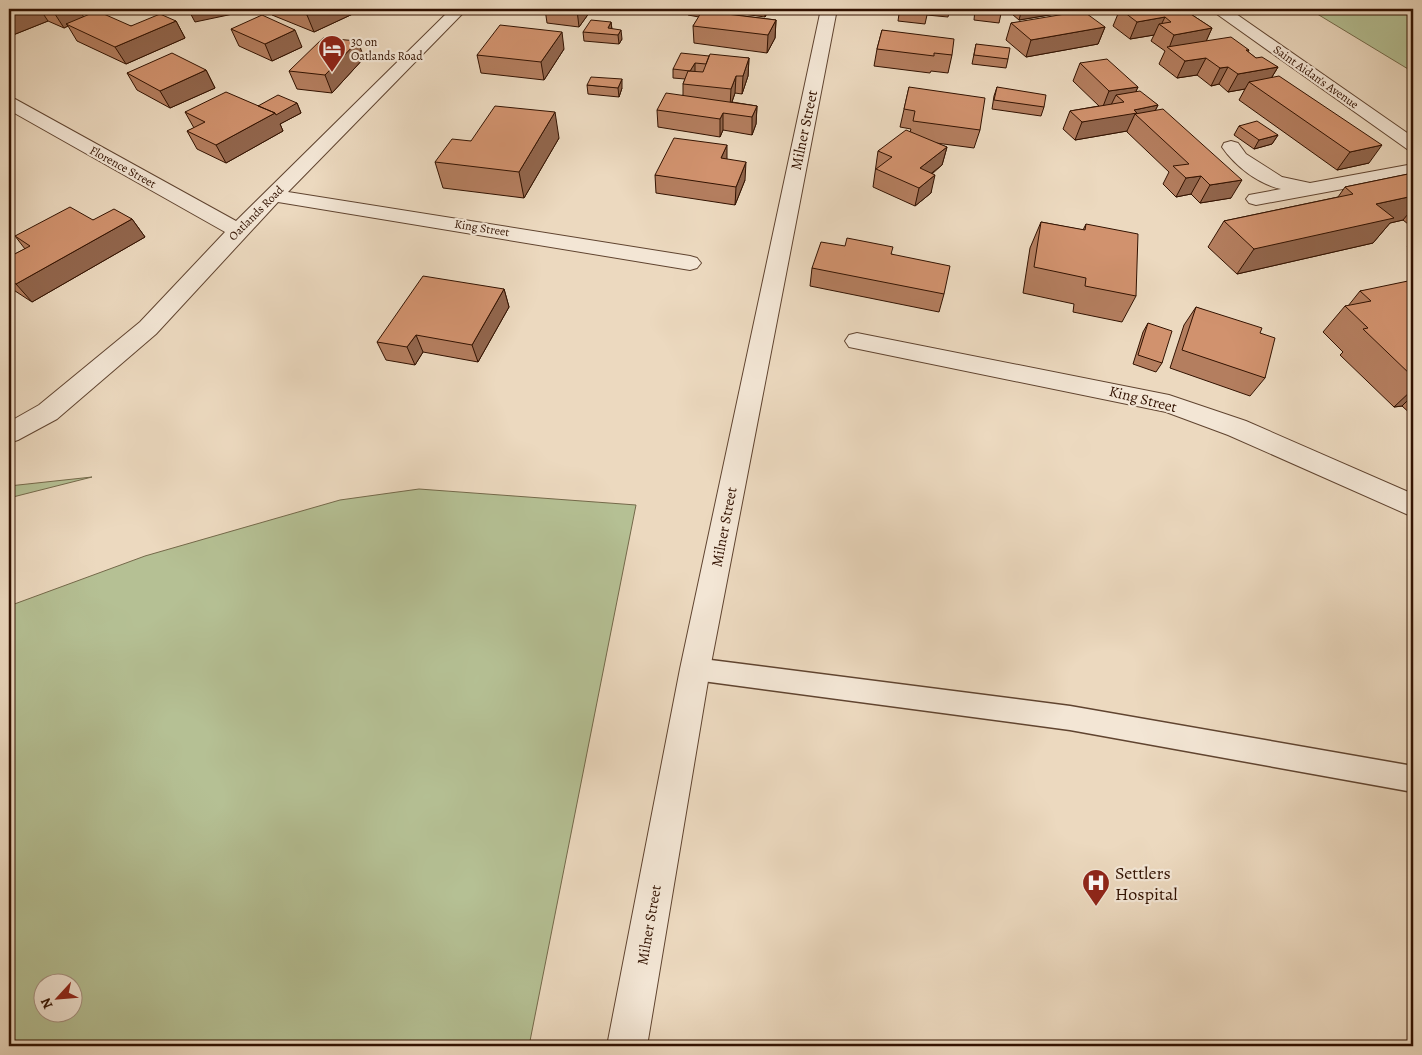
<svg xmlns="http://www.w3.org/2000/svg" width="1422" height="1055" font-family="Alegreya,serif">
	<rect width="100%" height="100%" fill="#ecd9bf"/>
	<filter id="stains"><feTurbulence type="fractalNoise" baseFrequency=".004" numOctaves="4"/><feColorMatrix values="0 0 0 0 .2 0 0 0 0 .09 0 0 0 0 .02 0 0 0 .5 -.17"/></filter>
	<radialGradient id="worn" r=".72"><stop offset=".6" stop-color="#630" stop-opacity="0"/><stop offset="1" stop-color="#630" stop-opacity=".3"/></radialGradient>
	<path fill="#b5c094" stroke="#74694a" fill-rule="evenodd" d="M 1309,9 L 1413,9 L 1413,72 Z
		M 92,477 L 9,498 L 9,486 Z
		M 419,489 L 636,505 L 529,1046 L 9,1046 L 9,606 L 145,556 L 340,500 ZM 42,982 L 72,982 L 72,1012 L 42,1012 Z"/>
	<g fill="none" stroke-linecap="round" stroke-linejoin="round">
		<defs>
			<path id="service" d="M 695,658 L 1070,706 L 1413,766 L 1413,792 L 1070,730 L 695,680 L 687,677 L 683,669 L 687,661 Z"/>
			<path id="minor" d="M 451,9 L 467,9 L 288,192 L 690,256 L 697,258 L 701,263 L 697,268 L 690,270 L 278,202 L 156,334 L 57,419 L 18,440 L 9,443 L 9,422 L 39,405 L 140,322 L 225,232 L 9,110 L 9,98 L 15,99 L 236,221 Z
				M 821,9 L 837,9 L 710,669 L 647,1046 L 607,1046 L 680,669 Z
				M 1212,9 L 1229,9 L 1413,137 L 1413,150 L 1407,149 L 1214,12 Z
				M 1231,141 L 1238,143 L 1246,154 L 1282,177 L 1310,183 L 1413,164 L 1413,176 L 1256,205 L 1249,203 L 1246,199 L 1249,195 L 1281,189 C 1258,184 1235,166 1222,147 L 1224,143 Z
				M 857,333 L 1169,395 L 1246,421 L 1413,494 L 1413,517 L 1228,435 L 1166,412 L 849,347 L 845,341 L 849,335 Z"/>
		</defs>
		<use href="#service" stroke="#604430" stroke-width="3"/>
		<use href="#minor" stroke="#604430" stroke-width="2"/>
		<use href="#service" fill="#f3e6d5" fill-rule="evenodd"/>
		<use href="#minor" fill="#f3e6d5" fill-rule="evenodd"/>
	</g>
	<path fill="#b47e5f" stroke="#321201" d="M 9,9 L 79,9 L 83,17 L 131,26 L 176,21 L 185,38 L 126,64 L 77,41 L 68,26 L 64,28 L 48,21 L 13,35 L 9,33 Z
		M 270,9 L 356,9 L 357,12 L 314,32 L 272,15 Z
		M 545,9 L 592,9 L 579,27 L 547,23 Z
		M 688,9 L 769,9 L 765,17 L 728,12 L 727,14 L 776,20 L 775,38 L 767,53 L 694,43 L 693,26 L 699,17 L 688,15 Z
		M 886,9 L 950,9 L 948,17 L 927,15 L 925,24 L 898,21 L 899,14 L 885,13 Z
		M 975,9 L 1002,9 L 999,23 L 974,20 Z
		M 1006,9 L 1073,9 L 1073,11 L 1019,20 Z
		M 1120,9 L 1183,9 L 1212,28 L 1206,41 L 1249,50 L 1248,52 L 1256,58 L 1278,67 L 1272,77 L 1369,163 L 1337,170 L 1239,100 L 1245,89 L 1228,92 L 1219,84 L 1211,86 L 1197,75 L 1177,78 L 1159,64 L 1165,51 L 1151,41 L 1154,35 L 1130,39 L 1113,26 Z
		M 611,22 L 612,29 L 622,39 L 619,44 L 584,41 L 583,32 Z
		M 1011,23 L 1105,27 L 1098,44 L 1026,57 L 1006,40 Z
		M 231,29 L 302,47 L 272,61 L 239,46 Z
		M 882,30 L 952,55 L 948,73 L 931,71 L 930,73 L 874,66 L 877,49 Z
		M 976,44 L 1008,59 L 1006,68 L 972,64 Z
		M 564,49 L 544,80 L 481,73 L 477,55 Z
		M 709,56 L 749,58 L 748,76 L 742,94 L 735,93 L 732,102 L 757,106 L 756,124 L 752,135 L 723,130 L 720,137 L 658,127 L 657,110 L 683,95 L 683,84 L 685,79 L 673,78 L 673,69 Z
		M 364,58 L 332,93 L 297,89 L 289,71 Z
		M 1080,63 L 1138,87 L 1136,91 L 1158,105 L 1155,111 L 1231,198 L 1200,203 L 1191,194 L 1176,197 L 1163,184 L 1169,172 L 1127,132 L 1127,131 L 1075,140 L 1063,129 L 1070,111 L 1099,106 L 1073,81 Z
		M 206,70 L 215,88 L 170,108 L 137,90 L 127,73 Z
		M 587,85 L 622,88 L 619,97 L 588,94 Z
		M 909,87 L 980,130 L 974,148 L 936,143 L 947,147 L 942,165 L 932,174 L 931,193 L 915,206 L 873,187 L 878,151 L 910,132 L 911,129 L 900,127 Z
		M 997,87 L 1044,107 L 1041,116 L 992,109 L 994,96 Z
		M 297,103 L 301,113 L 280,124 L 283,131 L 226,163 L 197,149 L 187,131 L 194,128 L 185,112 Z
		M 1239,126 L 1278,135 L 1272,144 L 1254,149 L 1234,135 Z
		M 559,138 L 524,198 L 443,188 L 435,162 L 471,141 Z
		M 1413,173 L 1413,228 L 1403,220 L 1390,223 L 1373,243 L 1237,274 L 1208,247 L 1224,221 L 1338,197 L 1345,187 Z
		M 655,175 L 745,180 L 735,205 L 656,193 Z
		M 132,219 L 145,237 L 32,302 L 9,287 L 9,257 L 25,249 L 15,236 L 93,220 Z
		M 1041,222 L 1083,230 L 1086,224 L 1136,296 L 1122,322 L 1073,312 L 1074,304 L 1023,293 L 1030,248 Z
		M 1413,240 L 1413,252 L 1407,247 Z
		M 892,254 L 944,294 L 939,312 L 810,286 L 812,268 Z
		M 1413,285 L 1413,416 L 1402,406 L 1394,407 L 1340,355 L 1343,352 L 1323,332 L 1345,306 L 1348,306 L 1360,291 Z
		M 504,289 L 509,307 L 478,362 L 423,352 L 415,365 L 386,360 L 377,342 Z
		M 1196,307 L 1260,333 L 1265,378 L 1250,396 L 1170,368 L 1184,325 Z
		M 1148,323 L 1162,363 L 1156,372 L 1133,364 L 1143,332 Z"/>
	<path fill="#92664d" stroke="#321201" d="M 24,9 L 40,9 L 48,21 L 13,35 L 9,29 L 9,15 Z
		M 59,9 L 79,9 L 85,19 L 66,24 L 68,26 L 64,28 L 53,11 Z
		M 188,9 L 230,9 L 233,14 L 195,22 Z
		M 321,9 L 356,9 L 357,12 L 314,32 L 307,15 Z
		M 578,9 L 592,9 L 579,27 L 577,10 Z
		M 724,9 L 728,9 L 728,12 L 724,20 Z
		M 765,9 L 769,9 L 765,17 Z
		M 1022,9 L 1073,9 L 1073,11 L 1019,20 Z
		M 1165,17 L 1161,25 L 1159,24 L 1154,35 L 1130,39 L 1137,22 Z
		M 776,20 L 775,38 L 767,53 L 768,35 Z
		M 176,21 L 185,38 L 126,64 L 115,47 Z
		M 611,22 L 612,31 L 608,28 Z
		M 1105,27 L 1098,44 L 1026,57 L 1031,40 Z
		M 1212,28 L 1204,46 L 1169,48 L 1174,35 Z
		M 295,30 L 302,47 L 272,61 L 265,44 Z
		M 621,30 L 622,39 L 619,44 L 618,35 Z
		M 562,32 L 564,49 L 544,80 L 541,62 Z
		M 358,41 L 364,58 L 332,93 L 325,75 Z
		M 749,58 L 748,76 L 742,94 L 743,76 Z
		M 1206,58 L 1197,75 L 1177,78 L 1185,61 Z
		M 695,63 L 695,72 L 690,71 Z
		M 1228,67 L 1219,84 L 1211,86 L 1220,68 Z
		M 1278,67 L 1267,85 L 1249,82 L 1245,89 L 1228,92 L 1238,74 Z
		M 206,70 L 215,88 L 170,108 L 160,91 Z
		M 736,76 L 735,93 L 730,107 L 731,89 Z
		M 622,79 L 622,88 L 619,97 L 618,88 Z
		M 1138,87 L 1130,104 L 1116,95 L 1110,107 L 1102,109 L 1109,91 Z
		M 297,103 L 301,113 L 280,124 L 283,131 L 226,163 L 216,145 L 275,113 Z
		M 1158,105 L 1149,123 L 1135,114 L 1127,131 L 1075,140 L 1082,122 L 1134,110 Z
		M 757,106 L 756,124 L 752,135 L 752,117 Z
		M 555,112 L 559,138 L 524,198 L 519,172 Z
		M 723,113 L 723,130 L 720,137 L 720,119 Z
		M 1278,135 L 1272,144 L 1254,149 L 1259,140 Z
		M 727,145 L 727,163 L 721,158 Z
		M 1382,145 L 1369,163 L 1337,170 L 1350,152 Z
		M 947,147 L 942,165 L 915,186 L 920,168 Z
		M 746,162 L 745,180 L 735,205 L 736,187 Z
		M 935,175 L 931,193 L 915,206 L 919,188 Z
		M 1201,176 L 1191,194 L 1176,197 L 1186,178 Z
		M 1242,180 L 1231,198 L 1200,203 L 1210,185 Z
		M 1413,196 L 1413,208 L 1403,220 L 1390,223 L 1373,243 L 1237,274 L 1254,249 L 1376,204 Z
		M 132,219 L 145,237 L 32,302 L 16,284 Z
		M 504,289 L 509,307 L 478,362 L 472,345 Z
		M 416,335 L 423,352 L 415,365 L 407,347 Z
		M 1413,389 L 1413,395 L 1402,406 L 1394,407 Z"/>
	<path fill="#d1926e" stroke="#321201" d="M 9,9 L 24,9 L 9,15 Z
		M 48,9 L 59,9 L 53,11 Z
		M 291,9 L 321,9 L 307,15 Z
		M 976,9 L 1002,9 L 1002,14 L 976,11 Z
		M 1120,9 L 1183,9 L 1212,28 L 1174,35 L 1159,24 L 1171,22 L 1165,17 L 1137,22 Z
		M 97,11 L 131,26 L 160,14 L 176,21 L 115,47 L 66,24 Z
		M 702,11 L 776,20 L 768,35 L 693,26 Z
		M 1083,11 L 1105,27 L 1031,40 L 1011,23 Z
		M 262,15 L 295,30 L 265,44 L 231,29 Z
		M 591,20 L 611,22 L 608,28 L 621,30 L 618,35 L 583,32 Z
		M 500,25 L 562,32 L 541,62 L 477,55 Z
		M 882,30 L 954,39 L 952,55 L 934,53 L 934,56 L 877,49 Z
		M 1231,37 L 1249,50 L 1246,50 L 1256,58 L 1262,57 L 1278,67 L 1238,74 L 1228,67 L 1220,68 L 1206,58 L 1185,61 L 1167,47 Z
		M 323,38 L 358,41 L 325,75 L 289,71 Z
		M 976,44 L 1010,48 L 1008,59 L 974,55 Z
		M 172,53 L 206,70 L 160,91 L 127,73 Z
		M 681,53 L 709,56 L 706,64 L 695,63 L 690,71 L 673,69 Z
		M 710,54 L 749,58 L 743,76 L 736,76 L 731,89 L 683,84 L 688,71 L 703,72 Z
		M 1107,59 L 1138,87 L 1109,91 L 1080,63 Z
		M 1279,76 L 1382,145 L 1350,152 L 1249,82 Z
		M 591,77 L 622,79 L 618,88 L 587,85 Z
		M 909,87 L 985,98 L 980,130 L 913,121 L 915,111 L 904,109 Z
		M 997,87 L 1046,95 L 1044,107 L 994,100 Z
		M 1140,91 L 1158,105 L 1134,110 L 1137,113 L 1082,122 L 1070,111 L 1124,102 L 1116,95 Z
		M 226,92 L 275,113 L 216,145 L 187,131 L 205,122 L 185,112 Z
		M 666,93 L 757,106 L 752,117 L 723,113 L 720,119 L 657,110 Z
		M 278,95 L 297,103 L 276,115 L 275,113 L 258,106 Z
		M 495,106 L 555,112 L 519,172 L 435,162 L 452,139 L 471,141 Z
		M 1163,109 L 1242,180 L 1210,185 L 1201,176 L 1186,178 L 1173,166 L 1189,164 L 1135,114 Z
		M 1257,121 L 1278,135 L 1259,140 L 1239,126 Z
		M 906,130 L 947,147 L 920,168 L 935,175 L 919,188 L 876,169 L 892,157 L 878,151 Z
		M 674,138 L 727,145 L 721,158 L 746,162 L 736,187 L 655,175 Z
		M 1413,173 L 1413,196 L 1376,204 L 1394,218 L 1254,249 L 1224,221 L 1353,194 L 1345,187 Z
		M 70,207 L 93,220 L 114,209 L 132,219 L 16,284 L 9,280 L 9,257 L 30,246 L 15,236 Z
		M 1041,222 L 1085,230 L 1086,224 L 1138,234 L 1136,296 L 1085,286 L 1086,278 L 1034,267 Z
		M 847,238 L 893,247 L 891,254 L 950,266 L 944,294 L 812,268 L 821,242 L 845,246 Z
		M 423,276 L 504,289 L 472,345 L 416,335 L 407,347 L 377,342 Z
		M 1408,281 L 1413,285 L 1413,377 L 1363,329 L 1368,328 L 1345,306 L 1371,301 L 1360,291 Z
		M 1196,307 L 1262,328 L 1260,333 L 1275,338 L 1265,378 L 1182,350 Z
		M 1148,323 L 1172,331 L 1162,363 L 1138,355 Z"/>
	<defs>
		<symbol id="hotel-pin" viewBox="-11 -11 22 30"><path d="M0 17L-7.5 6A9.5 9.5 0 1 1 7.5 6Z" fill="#8f2418" stroke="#f3e6d5"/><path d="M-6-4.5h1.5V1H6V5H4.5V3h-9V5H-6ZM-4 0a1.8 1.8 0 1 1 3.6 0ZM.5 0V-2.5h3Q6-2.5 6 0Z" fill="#fff"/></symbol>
		<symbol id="hospital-pin" viewBox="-11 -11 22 30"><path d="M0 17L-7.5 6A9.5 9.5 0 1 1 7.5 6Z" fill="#8f2418" stroke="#f3e6d5"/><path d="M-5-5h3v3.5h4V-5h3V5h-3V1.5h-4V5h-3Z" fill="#fff"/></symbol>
	</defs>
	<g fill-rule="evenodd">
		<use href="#hotel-pin" x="316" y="33" width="32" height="43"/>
		<use href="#hospital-pin" x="1080" y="867" width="32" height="43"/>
	</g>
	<g text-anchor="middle" stroke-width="4.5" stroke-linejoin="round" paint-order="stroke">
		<g font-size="12" fill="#321201" stroke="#f3e6d5" text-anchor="start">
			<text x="351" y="46">30 on<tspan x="351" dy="14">Oatlands Road</tspan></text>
		</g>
		<g font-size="12" fill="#321201" stroke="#f3e6d5">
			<text transform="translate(1316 77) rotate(35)" y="4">Saint Aidan's Avenue</text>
			<text transform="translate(123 167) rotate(29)" y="4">Florence Street</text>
			<text transform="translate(256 213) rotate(-45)" y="4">Oatlands Road</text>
			<text transform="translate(482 228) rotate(9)" y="4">King Street</text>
		</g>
		<g font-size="15" fill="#321201" stroke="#f3e6d5">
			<text transform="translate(804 130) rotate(-78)" y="5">Milner Street</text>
			<text transform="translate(1143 399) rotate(14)" y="5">King Street</text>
			<text transform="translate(724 527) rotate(-79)" y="5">Milner Street</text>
			<text transform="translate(649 925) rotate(-80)" y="5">Milner Street</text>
		</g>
		<g font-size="18" fill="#321201" stroke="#f3e6d5" text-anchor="start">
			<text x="1115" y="879">Settlers<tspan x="1115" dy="21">Hospital</tspan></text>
		</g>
	</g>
	<rect width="1422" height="1055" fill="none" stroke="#ecd9bf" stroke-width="30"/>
	<rect x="10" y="10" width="1402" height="1035" fill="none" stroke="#321201" stroke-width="2.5"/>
	<rect x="15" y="15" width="1392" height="1025" fill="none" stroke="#321201"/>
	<g transform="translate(58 998) rotate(244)"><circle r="24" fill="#f3e6d5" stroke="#a69180"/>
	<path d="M0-4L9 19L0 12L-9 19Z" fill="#8f2418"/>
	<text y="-8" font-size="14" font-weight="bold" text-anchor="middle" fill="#321201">N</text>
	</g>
	<rect width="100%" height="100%" filter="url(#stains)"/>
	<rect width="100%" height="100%" fill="url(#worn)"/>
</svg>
